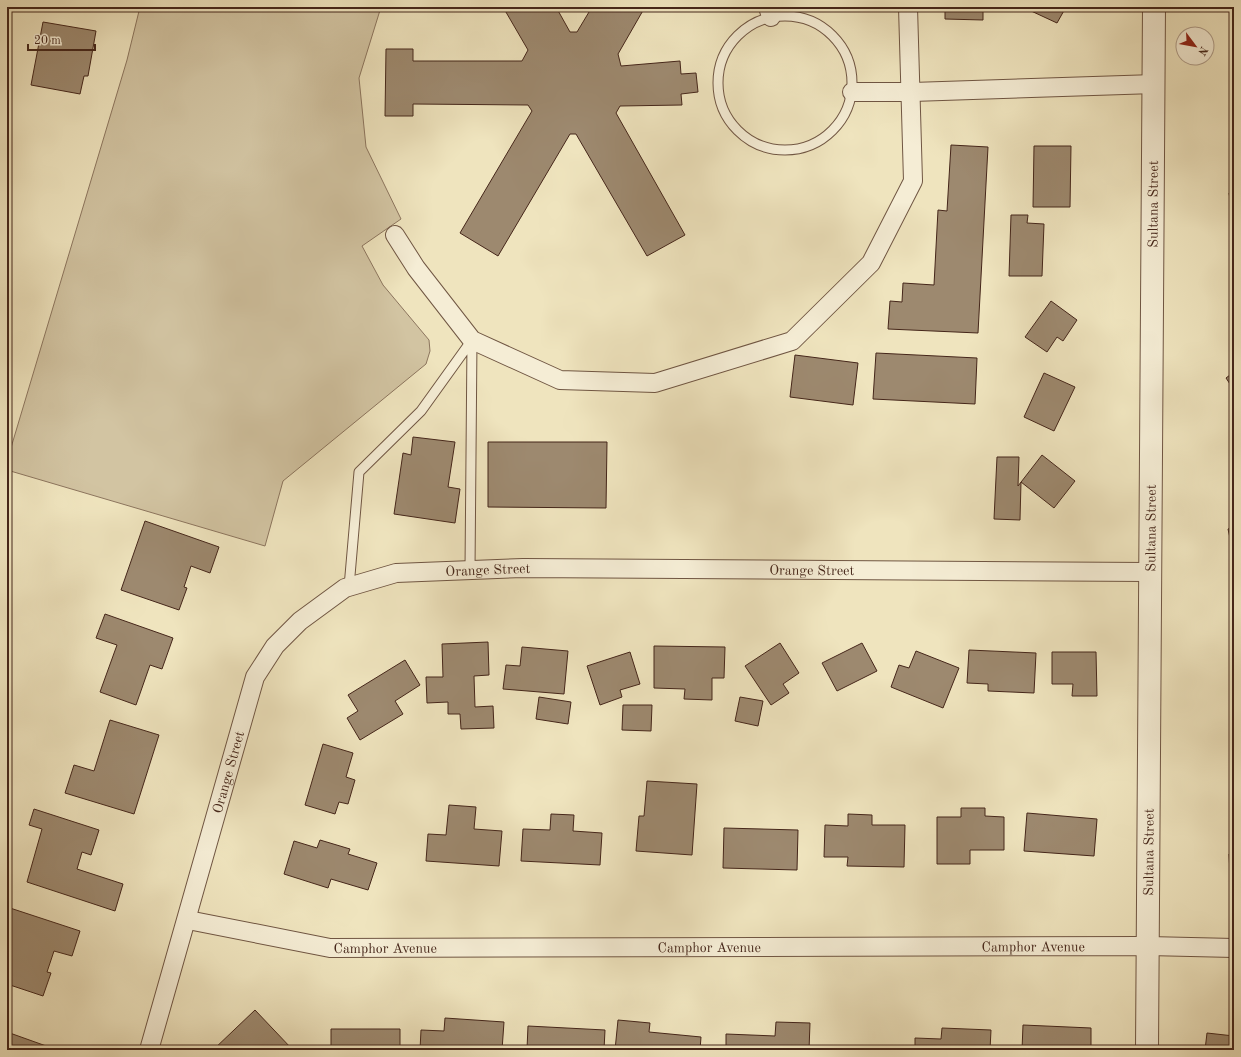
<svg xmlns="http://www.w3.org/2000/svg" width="1241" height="1057" font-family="'Old Standard TT',serif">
	<rect width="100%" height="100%" fill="#efe4be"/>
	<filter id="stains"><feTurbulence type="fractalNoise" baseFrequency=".005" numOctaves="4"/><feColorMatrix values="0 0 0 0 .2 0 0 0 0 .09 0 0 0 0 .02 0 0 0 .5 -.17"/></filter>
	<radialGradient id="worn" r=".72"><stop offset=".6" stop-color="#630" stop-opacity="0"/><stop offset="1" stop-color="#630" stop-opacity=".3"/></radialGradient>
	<path fill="#d2c4a2" stroke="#8c755e" d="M 140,7 L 381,7 L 359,78 L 366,147 L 401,219 L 362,246 L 383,285 L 429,340 L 430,351 L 426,364 L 283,481 L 265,546 L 7,470 L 7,461 L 127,60 Z"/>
	<path fill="#9d896f" stroke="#45261a" d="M 503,7 L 556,7 L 570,32 L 577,32 L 592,7 L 645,7 L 618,54 L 621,66 L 680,61 L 681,74 L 696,73 L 698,92 L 681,94 L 682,105 L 620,106 L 616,113 L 685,235 L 647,256 L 576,134 L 570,134 L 498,256 L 460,233 L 532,111 L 528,105 L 413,104 L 413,116 L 385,116 L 386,49 L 413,49 L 413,61 L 522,61 L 528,50 Z
		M 945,7 L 983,7 L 983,20 L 945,19 Z
		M 1030,7 L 1066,7 L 1057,23 L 1029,10 Z
		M 43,22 L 96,31 L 88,76 L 84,76 L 80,94 L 31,85 Z
		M 951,145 L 988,147 L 978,333 L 888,329 L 890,301 L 902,302 L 903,283 L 934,285 L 938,210 L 947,211 Z
		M 1034,146 L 1071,146 L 1070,207 L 1033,207 Z
		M 1234,192 L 1234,217 L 1233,217 L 1229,193 Z
		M 1011,215 L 1028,215 L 1027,223 L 1044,224 L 1042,276 L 1009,276 Z
		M 1051,301 L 1077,320 L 1063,341 L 1057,337 L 1047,352 L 1025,337 Z
		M 876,353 L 977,358 L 975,404 L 873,399 Z
		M 795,355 L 858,363 L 853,405 L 790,397 Z
		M 1234,372 L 1234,390 L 1226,378 Z
		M 1044,373 L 1075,387 L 1054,431 L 1024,417 Z
		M 413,437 L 455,442 L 448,487 L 460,489 L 455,523 L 394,514 L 403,453 L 411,455 Z
		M 1233,441 L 1234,441 L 1234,486 L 1231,486 Z
		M 488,442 L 607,442 L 606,508 L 488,507 Z
		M 1042,455 L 1075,481 L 1054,508 L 1021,482 L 1020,520 L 994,519 L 997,457 L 1019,457 L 1018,486 Z
		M 145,521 L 219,547 L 210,573 L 191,566 L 184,587 L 187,588 L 179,610 L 121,590 Z
		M 1234,527 L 1234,556 L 1228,529 Z
		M 1233,600 L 1234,600 L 1234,645 L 1231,644 Z
		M 105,614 L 173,638 L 162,669 L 150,665 L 136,705 L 100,692 L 117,645 L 96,638 Z
		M 488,642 L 489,675 L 474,676 L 475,707 L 493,706 L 494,728 L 461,729 L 460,714 L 448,714 L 448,702 L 427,703 L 426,677 L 443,677 L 442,644 Z
		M 780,643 L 799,673 L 783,684 L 789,693 L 771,705 L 745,666 Z
		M 862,643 L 877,671 L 837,691 L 822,663 Z
		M 654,646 L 725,647 L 724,678 L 712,678 L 712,700 L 684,699 L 685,689 L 654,688 Z
		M 522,647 L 568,651 L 564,694 L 503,689 L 506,665 L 520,666 Z
		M 969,650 L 1036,653 L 1034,693 L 988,691 L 988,684 L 967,683 Z
		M 916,651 L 959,668 L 943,708 L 891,687 L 899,665 L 909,668 Z
		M 630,652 L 640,684 L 620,690 L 622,697 L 600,705 L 587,666 Z
		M 1052,652 L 1096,652 L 1097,696 L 1072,696 L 1073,684 L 1052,684 Z
		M 405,660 L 420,685 L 395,701 L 403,714 L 360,740 L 347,718 L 358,711 L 348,695 Z
		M 539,697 L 571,702 L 568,724 L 536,719 Z
		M 740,697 L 763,701 L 758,726 L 735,721 Z
		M 623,705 L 652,705 L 651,731 L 622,730 Z
		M 110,720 L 159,735 L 134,814 L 65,793 L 74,765 L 94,771 Z
		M 323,744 L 353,753 L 346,777 L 355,780 L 348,804 L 339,802 L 335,814 L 305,805 Z
		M 647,781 L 697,784 L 692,855 L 636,851 L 639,816 L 644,816 Z
		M 449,805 L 476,807 L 474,829 L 502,831 L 499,866 L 426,861 L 428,834 L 446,835 Z
		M 961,808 L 985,808 L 985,816 L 1004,817 L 1004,850 L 970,850 L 970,864 L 937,864 L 937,817 L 961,817 Z
		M 34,809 L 99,830 L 91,855 L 82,852 L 77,869 L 123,884 L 115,911 L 27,882 L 42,829 L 29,825 Z
		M 1027,813 L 1097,819 L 1094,856 L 1024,851 Z
		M 551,814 L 574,815 L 573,831 L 602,833 L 600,865 L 521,861 L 523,829 L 550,830 Z
		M 848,814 L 872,815 L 872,825 L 905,825 L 904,867 L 847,866 L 848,857 L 824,857 L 825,825 L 848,826 Z
		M 724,828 L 798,830 L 797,870 L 723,868 Z
		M 320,840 L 350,849 L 348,854 L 377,863 L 368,890 L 331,879 L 328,888 L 284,874 L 294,841 L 317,848 Z
		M 1229,854 L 1234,854 L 1234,893 L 1231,893 Z
		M 7,907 L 80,931 L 72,956 L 54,951 L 47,972 L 51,973 L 43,996 L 7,984 Z
		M 255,1010 L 292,1049 L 213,1050 Z
		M 445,1018 L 504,1022 L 502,1050 L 420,1050 L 421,1030 L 444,1031 Z
		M 618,1020 L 650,1023 L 649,1032 L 701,1037 L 700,1050 L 615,1050 Z
		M 776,1022 L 810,1023 L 809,1050 L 726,1050 L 726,1034 L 775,1036 Z
		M 1023,1025 L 1091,1028 L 1091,1050 L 1022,1050 Z
		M 528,1026 L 605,1030 L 604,1050 L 527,1049 Z
		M 942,1028 L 991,1030 L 990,1050 L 915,1050 L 915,1038 L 941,1039 Z
		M 331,1029 L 400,1029 L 400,1050 L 331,1050 Z
		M 7,1032 L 49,1047 L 48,1050 L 7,1050 Z
		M 1207,1033 L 1234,1036 L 1234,1050 L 1205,1050 Z"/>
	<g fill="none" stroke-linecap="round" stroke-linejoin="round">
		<defs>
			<path id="service" d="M718 83a67 67 0 1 1 134 0a67 67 0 1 1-134 0Z
				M 470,570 L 472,340
				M 349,587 L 359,472 L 421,411 L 472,340"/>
			<g id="minor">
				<path d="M 768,7 L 771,17"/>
				<path d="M 852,92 L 912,92 L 1155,84"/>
				<path d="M 395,235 L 416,268 L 472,340 L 560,380 L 655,383 L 792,341 L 871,263 L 913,181 L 908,7"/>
				<path id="s1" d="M 188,920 L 330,948 L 1148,946 L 1234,948"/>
				<path id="s2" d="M 149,1050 L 255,677 L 275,646 L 300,621 L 345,588 L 396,573 L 523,568 L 1149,572"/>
			</g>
			<g id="tertiary">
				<path id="s3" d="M 1147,1050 L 1154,7"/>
			</g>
		</defs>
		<use href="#service" stroke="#705643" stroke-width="11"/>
		<use href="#minor" stroke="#705643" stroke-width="20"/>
		<use href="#tertiary" stroke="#705643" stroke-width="24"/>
		<use href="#service" stroke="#f5edd5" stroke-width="9"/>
		<use href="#minor" stroke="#f5edd5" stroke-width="18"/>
		<use href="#tertiary" stroke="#f5edd5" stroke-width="22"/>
	</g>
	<g text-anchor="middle" stroke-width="3" stroke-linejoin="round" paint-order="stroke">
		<g font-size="14" fill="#45261a" stroke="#f5edd5">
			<text dy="5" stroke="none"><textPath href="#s3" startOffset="846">Sultana Street</textPath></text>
			<text dy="5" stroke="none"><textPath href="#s3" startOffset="522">Sultana Street</textPath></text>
			<text dy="5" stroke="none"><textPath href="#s2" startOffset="661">Orange Street</textPath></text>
			<text dy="5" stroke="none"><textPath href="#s2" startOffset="985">Orange Street</textPath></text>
			<text dy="5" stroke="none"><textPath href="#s2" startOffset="289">Orange Street</textPath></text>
			<text dy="5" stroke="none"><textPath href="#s3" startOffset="198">Sultana Street</textPath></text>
			<text dy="5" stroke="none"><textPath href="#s1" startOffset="848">Camphor Avenue</textPath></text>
			<text dy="5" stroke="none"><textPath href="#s1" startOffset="200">Camphor Avenue</textPath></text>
			<text dy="5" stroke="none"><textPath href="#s1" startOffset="524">Camphor Avenue</textPath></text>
		</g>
	</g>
	<rect width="1241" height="1057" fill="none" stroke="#efe4be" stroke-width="24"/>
	<rect x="8" y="8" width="1225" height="1041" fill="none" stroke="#45261a" stroke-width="2"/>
	<rect x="12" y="12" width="1217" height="1033" fill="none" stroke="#45261a"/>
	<g transform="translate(1195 46) rotate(122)"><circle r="19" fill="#f5edd5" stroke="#af9d8a"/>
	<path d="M0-3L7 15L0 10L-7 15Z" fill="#8f2418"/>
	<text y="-6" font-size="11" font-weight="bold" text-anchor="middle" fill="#45261a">N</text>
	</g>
	<path d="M28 44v6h67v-6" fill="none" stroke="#45261a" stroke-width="2"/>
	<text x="34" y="44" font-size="12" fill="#45261a" stroke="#f5edd5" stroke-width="3" paint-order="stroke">20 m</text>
	<rect width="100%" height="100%" filter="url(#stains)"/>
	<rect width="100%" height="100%" fill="url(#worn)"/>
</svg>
